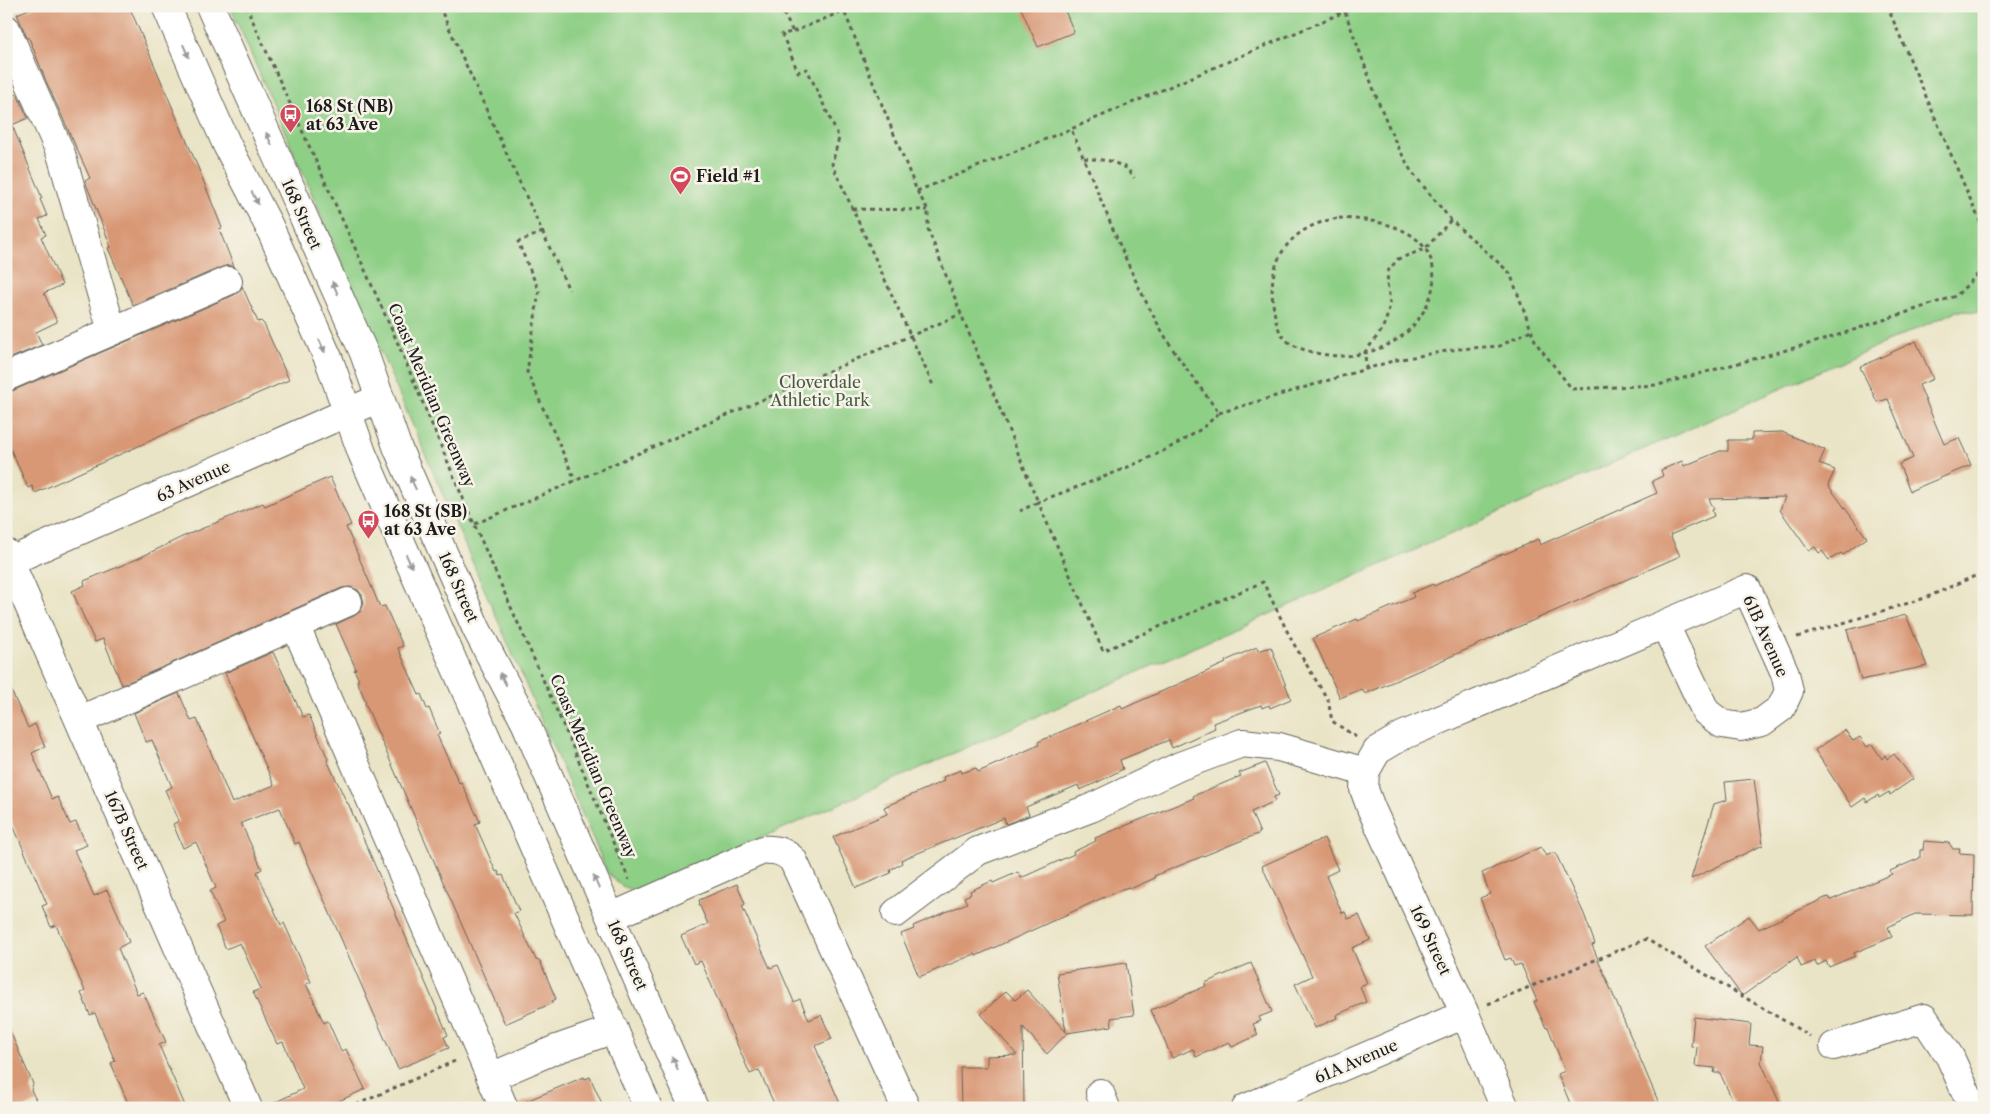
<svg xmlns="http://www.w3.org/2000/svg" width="1990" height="1114" font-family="'Libre Caslon Text',serif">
	<rect width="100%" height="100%" fill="#f7f3e8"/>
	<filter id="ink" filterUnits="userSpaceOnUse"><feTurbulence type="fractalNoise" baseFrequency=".02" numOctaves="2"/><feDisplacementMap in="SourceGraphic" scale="10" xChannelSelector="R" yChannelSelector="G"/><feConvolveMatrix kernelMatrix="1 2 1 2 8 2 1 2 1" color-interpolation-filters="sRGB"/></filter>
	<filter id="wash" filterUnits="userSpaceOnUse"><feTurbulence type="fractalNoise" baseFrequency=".0096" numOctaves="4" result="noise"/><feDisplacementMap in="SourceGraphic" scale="20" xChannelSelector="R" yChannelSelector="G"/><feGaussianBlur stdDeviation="1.12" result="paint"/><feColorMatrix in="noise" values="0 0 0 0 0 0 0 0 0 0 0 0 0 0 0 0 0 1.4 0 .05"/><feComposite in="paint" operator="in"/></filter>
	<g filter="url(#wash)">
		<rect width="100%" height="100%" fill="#eae4c6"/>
		<path fill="#8ecf86" stroke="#557651" d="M 230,6 L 1984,6 L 1984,312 L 1957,311 L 791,825 L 639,891 C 624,889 616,884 607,871 Z"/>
		<g id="blocks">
			<path fill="#d89775" d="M 36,6 L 129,6 L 197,165 L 222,228 L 219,229 L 234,267 L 229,265 L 222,267 L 133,305 L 108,248 L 111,247 L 85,181 L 90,178 L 46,81 L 29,38 L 27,38 L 17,14 Z
				M 1020,6 L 1063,6 L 1074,32 L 1038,47 Z
				M 17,94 L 28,118 L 12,125 L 42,198 L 40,199 L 47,216 L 39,219 L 46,235 L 41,237 L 62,285 L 44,293 L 57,322 L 36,332 L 42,345 L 6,360 L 6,98 Z
				M 242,286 L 258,322 L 261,321 L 264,324 L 289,380 L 176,429 L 35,493 L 32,486 L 28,488 L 6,439 L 6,392 L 12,391 L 234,295 L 240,291 Z
				M 1916,341 L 1933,379 L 1919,385 L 1944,444 L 1959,438 L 1971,465 L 1910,491 L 1899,464 L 1913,458 L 1888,399 L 1877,402 L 1860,367 Z
				M 1782,432 L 1825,450 L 1819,464 L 1835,470 L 1828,485 L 1867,538 L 1843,555 L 1841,553 L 1829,560 L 1822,551 L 1819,553 L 1815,547 L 1809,551 L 1780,510 L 1785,497 L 1709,499 L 1714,509 L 1712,510 L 1714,516 L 1670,535 L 1680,556 L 1365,694 L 1362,689 L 1340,698 L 1313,638 L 1357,619 L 1358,621 L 1414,597 L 1412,593 L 1433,584 L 1434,586 L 1504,553 L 1505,554 L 1538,539 L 1540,545 L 1657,493 L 1652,481 L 1663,476 L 1661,470 L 1682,461 L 1684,466 L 1720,451 L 1728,451 L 1728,440 L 1752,440 L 1752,433 Z
				M 330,477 L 351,525 L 346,527 L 380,607 L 385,606 L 403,646 L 398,648 L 419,695 L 421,694 L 427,709 L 429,708 L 440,734 L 437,735 L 459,783 L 461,782 L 480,822 L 475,824 L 496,872 L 498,871 L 500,876 L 503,875 L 519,911 L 514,913 L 536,960 L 540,961 L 556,999 L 552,1001 L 552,1003 L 505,1024 L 365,703 L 366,702 L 357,681 L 359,680 L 354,670 L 356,669 L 336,624 L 354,616 L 361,611 L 364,603 L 362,595 L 358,590 L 350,587 L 342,588 L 122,685 L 103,639 L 95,642 L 72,591 L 85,585 L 84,581 L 137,559 L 182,537 L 263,503 L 265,506 Z
				M 1906,615 L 1927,666 L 1861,680 L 1847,630 Z
				M 1257,647 L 1258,651 L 1271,647 L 1291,699 L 1270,708 L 1269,705 L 1262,708 L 1261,705 L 1213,723 L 1215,728 L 1172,748 L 1169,740 L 1120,760 L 1123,769 L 1098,782 L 1080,790 L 1078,785 L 1026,807 L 1029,815 L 1027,816 L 1006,824 L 1004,818 L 901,860 L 902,863 L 899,865 L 890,870 L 891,873 L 856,888 L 833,837 L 887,814 L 884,807 L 944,781 L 943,777 L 961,770 L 962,773 L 976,768 L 978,772 L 1039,745 L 1038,742 L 1121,705 L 1122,709 L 1226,663 L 1225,661 Z
				M 273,652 L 303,717 L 309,715 L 328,759 L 327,760 L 347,803 L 348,803 L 448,1035 L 444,1037 L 449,1048 L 398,1069 L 301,847 L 299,842 L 295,844 L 280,808 L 241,823 L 262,869 L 257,872 L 281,925 L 284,923 L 311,982 L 306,984 L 324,1023 L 328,1021 L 341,1051 L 346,1049 L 365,1089 L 324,1108 L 263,1108 L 303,1089 L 283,1042 L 277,1044 L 253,992 L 261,989 L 240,943 L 226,949 L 216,926 L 224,922 L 210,891 L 216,888 L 196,842 L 183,848 L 173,824 L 179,821 L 165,790 L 172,787 L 152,740 L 146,742 L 134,713 L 179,693 L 191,721 L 197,719 L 232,803 L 274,785 L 225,673 Z
				M 6,679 L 28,728 L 35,724 L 45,747 L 32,753 L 52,799 L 58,797 L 70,824 L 76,822 L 87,845 L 74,850 L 94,896 L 107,890 L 118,914 L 129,942 L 118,948 L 137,994 L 143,992 L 166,1042 L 159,1045 L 186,1108 L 130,1108 L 111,1063 L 115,1061 L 95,1013 L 90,1015 L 81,993 L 85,991 L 56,925 L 51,927 L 42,906 L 47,904 L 6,809 Z
				M 1845,730 L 1853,741 L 1860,737 L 1867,747 L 1872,744 L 1882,759 L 1885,755 L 1887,759 L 1894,754 L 1913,779 L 1890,795 L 1889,792 L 1879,798 L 1878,795 L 1867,802 L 1865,798 L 1852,807 L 1815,750 Z
				M 1265,763 L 1279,795 L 1274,797 L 1275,801 L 1251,812 L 1260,833 L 1154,876 L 1155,878 L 1130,889 L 1129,887 L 1122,889 L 976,956 L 975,954 L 919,977 L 901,934 L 914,929 L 913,926 L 967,903 L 964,897 L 971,894 L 970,891 L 992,881 L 993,883 L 1018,872 L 1021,878 L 1074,854 L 1073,852 L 1096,841 L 1095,838 L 1194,798 L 1193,796 L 1241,776 L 1239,773 Z
				M 1754,779 L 1763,845 L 1691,879 L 1714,804 L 1727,800 L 1725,782 Z
				M 1324,838 L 1338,870 L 1326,876 L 1342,913 L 1345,912 L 1348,919 L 1359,915 L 1370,940 L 1352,948 L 1367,983 L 1360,986 L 1366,1002 L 1336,1015 L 1337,1018 L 1315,1028 L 1295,984 L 1312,976 L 1262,866 Z
				M 1924,841 L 1949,843 L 1953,849 L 1960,849 L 1959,853 L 1974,854 L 1973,915 L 1915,914 L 1888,927 L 1892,937 L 1854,953 L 1855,956 L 1829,967 L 1826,961 L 1817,966 L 1815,961 L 1801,967 L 1797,957 L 1742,996 L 1705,946 L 1749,916 L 1759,929 L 1825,898 L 1829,897 L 1831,900 L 1892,874 L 1890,871 L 1920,858 L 1920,850 L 1923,850 Z
				M 1541,847 L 1546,856 L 1555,852 L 1584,914 L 1595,944 L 1592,945 L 1661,1108 L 1572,1108 L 1558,1074 L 1565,1071 L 1548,1027 L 1546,1028 L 1534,1002 L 1537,1001 L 1521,964 L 1514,966 L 1511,958 L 1505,960 L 1480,898 L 1490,894 L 1482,873 Z
				M 737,884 L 745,904 L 742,906 L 770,968 L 778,965 L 794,1002 L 800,999 L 809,1020 L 821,1015 L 832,1039 L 815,1046 L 842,1108 L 776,1108 L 759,1070 L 750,1074 L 701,961 L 694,964 L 681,936 L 708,924 L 699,904 L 700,903 L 699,900 Z
				M 1126,963 L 1134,1015 L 1111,1018 L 1112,1026 L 1067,1033 L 1047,1054 L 1023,1027 L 1024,1108 L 961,1108 L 960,1067 L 987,1067 L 987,1056 L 1017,1055 L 981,1014 L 1006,991 L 1015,1000 L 1027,990 L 1066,1032 L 1057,973 Z
				M 1251,963 L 1272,1012 L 1259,1017 L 1261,1021 L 1253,1024 L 1258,1035 L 1232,1047 L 1229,1042 L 1196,1057 L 1193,1049 L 1172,1058 L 1151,1010 L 1206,986 L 1205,983 Z
				M 1694,1017 L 1751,1024 L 1749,1045 L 1763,1046 L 1761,1062 L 1782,1108 L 1736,1108 L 1720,1073 L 1714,1073 L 1715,1068 L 1695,1066 L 1697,1047 L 1691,1046 Z
				M 6,1022 L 33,1084 L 31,1090 L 37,1102 L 24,1108 L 6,1108 Z
				M 584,1077 L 585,1079 L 590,1077 L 604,1108 L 519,1108 L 519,1104 Z"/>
		</g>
	</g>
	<g filter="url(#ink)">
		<use href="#blocks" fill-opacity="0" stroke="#646258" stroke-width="1"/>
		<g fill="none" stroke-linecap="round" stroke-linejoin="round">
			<defs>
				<path id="minor" d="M 6,29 L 61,154 L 112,331
					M 6,377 L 228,281
					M 6,553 L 248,1108
					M 6,563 L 380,398
					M 296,627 L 504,1108
					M 80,720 L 348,602
					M 896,913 L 978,851 L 1091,808 L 1180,766 L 1242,743 L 1279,747 L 1365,772
					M 611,917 L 763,850 C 775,849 784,851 793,860 L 906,1108
					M 1834,1046 L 1924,1018 L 1950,1057 L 1973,1108
					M 491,1077 L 554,1050 L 614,1029
					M 1100,1093 L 1106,1108
					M 1246,1108 L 1465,1014
					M 1505,1108 L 1465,1014 L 1371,808 L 1364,789 L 1365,772 L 1377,751 L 1402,736 L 1747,589 L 1785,673 L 1789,691 L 1781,708 L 1762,722 L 1741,727 L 1722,724 L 1706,712 L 1665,625"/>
				<path id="major" d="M 166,6 L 227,145 L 269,226 L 329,360 L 362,453 L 648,1108
					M 210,6 L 364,353 L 398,449 L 476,628 L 525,722 L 694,1108"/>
			</defs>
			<use href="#minor" stroke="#646258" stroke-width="30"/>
			<use href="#major" stroke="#646258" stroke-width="30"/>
			<path stroke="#646258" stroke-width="3" stroke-dasharray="4 4" stroke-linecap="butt" d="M 246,6 L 396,339 L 467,508 L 572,745 L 629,880
				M 439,6 L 569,290
				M 780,6 L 793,32 L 782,34 L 798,72 L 807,69 L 839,138 L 832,164 L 933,385
				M 842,6 L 917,191 L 928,210 L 928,229 L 961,314 L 1038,502 L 1020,511
				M 1887,6 L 1984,231
				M 1345,12 L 1378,101 L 1394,139 L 1411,171 L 1451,220 L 1510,273 L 1536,343 L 1572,389 L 1658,385 L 1823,340 L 1956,296 L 1984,268
				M 793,32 L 843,11
				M 1084,158 L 1110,161 L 1127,168 L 1134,178
				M 917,191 L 1071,129
				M 853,209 L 927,210
				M 1339,218 C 1363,219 1395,222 1415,238 C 1449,265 1432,313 1402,336 C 1387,348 1361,356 1342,356 C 1326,356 1304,352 1290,343 C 1279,336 1276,323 1274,310 C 1265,261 1289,226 1339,218 Z
				M 543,232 L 518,242 L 539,291 L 527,372 L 575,480
				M 1366,369 L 1365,352 L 1382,330 L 1388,314 L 1390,300 L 1387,284 L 1388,271 L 1398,259 L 1425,249 L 1451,220
				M 1219,413 L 1396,360 L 1458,349 L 1500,346 L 1531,330
				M 475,524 L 961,314
				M 1797,637 L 1925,598 L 1984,572
				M 1356,737 L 1332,721 L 1328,700 L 1292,641 L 1263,582 L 1103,651 L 1038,502 C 1089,482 1153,461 1198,431 C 1206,426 1212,419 1219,413 C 1204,392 1188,372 1174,351 C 1130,282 1104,203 1071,129 L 1358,6
				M 1488,1004 L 1646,939 L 1810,1036
				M 349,1108 L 455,1061"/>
			<use href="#minor" stroke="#fff" stroke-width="28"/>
			<use href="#major" stroke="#fff" stroke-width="28"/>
		</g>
		<defs><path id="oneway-solid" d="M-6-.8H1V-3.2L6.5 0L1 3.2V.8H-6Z" transform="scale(1.25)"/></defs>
		<g fill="#999">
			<use href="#oneway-solid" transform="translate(186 51) rotate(66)"/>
			<use href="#oneway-solid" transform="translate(269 139) rotate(-114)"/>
			<use href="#oneway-solid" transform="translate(255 198) rotate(62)"/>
			<use href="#oneway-solid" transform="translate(335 288) rotate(-114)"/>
			<use href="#oneway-solid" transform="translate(322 346) rotate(66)"/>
			<use href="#oneway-solid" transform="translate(413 483) rotate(-114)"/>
			<use href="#oneway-solid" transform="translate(409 561) rotate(66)"/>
			<use href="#oneway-solid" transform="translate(503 679) rotate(-117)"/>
			<use href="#oneway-solid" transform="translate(596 882) rotate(-114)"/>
			<use href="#oneway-solid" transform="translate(675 1063) rotate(-113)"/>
		</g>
	</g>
	<defs>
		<symbol id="bus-pin" viewBox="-11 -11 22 30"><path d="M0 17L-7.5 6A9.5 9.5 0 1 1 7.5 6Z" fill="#d1495b" stroke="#f7f3e8"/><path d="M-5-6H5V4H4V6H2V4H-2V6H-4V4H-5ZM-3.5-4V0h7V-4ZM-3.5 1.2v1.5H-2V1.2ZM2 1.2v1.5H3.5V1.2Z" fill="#fff"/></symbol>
		<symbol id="stadium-pin" viewBox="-11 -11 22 30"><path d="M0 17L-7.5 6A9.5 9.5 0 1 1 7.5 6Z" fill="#d1495b" stroke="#f7f3e8"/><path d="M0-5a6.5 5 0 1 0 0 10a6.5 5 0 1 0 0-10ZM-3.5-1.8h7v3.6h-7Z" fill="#fff"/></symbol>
	</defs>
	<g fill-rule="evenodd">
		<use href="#bus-pin" x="278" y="102" width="25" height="34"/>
		<use href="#stadium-pin" x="668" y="164" width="25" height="34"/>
		<use href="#bus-pin" x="356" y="508" width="25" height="34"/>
	</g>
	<g text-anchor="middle" stroke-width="5" stroke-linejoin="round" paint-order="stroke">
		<g font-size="16" font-weight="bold" fill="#1c1c1c" stroke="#f7f3e8" text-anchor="start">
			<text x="306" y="112">168 St (NB)<tspan x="306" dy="18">at 63 Ave</tspan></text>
			<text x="696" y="182">Field #1</text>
			<text x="384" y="517">168 St (SB)<tspan x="384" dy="18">at 63 Ave</tspan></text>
		</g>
		<g font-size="16" fill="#1c1c1c" stroke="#f7f3e8">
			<text transform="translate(302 214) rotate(66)" y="6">168 Street</text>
			<text transform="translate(432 395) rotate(67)" y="6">Coast Meridian Greenway</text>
			<text transform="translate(193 481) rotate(-24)" y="6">63 Avenue</text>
			<text transform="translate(459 587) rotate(66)" y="6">168 Street</text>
			<text transform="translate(1766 636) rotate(66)" y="6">61B Avenue</text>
			<text transform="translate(594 766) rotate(67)" y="6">Coast Meridian Greenway</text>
			<text transform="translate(127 830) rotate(66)" y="6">167B Street</text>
			<text transform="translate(1431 940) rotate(65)" y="6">169 Street</text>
			<text transform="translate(628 955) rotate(66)" y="6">168 Street</text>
			<text transform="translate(1356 1061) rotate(-23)" y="6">61A Avenue</text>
		</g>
		<g font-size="16" fill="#445b41" stroke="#f7f3e8">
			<text x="820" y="388">Cloverdale<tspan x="820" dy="18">Athletic Park</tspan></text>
		</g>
	</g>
	<rect width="1990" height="1114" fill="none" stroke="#f7f3e8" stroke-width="25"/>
</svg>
